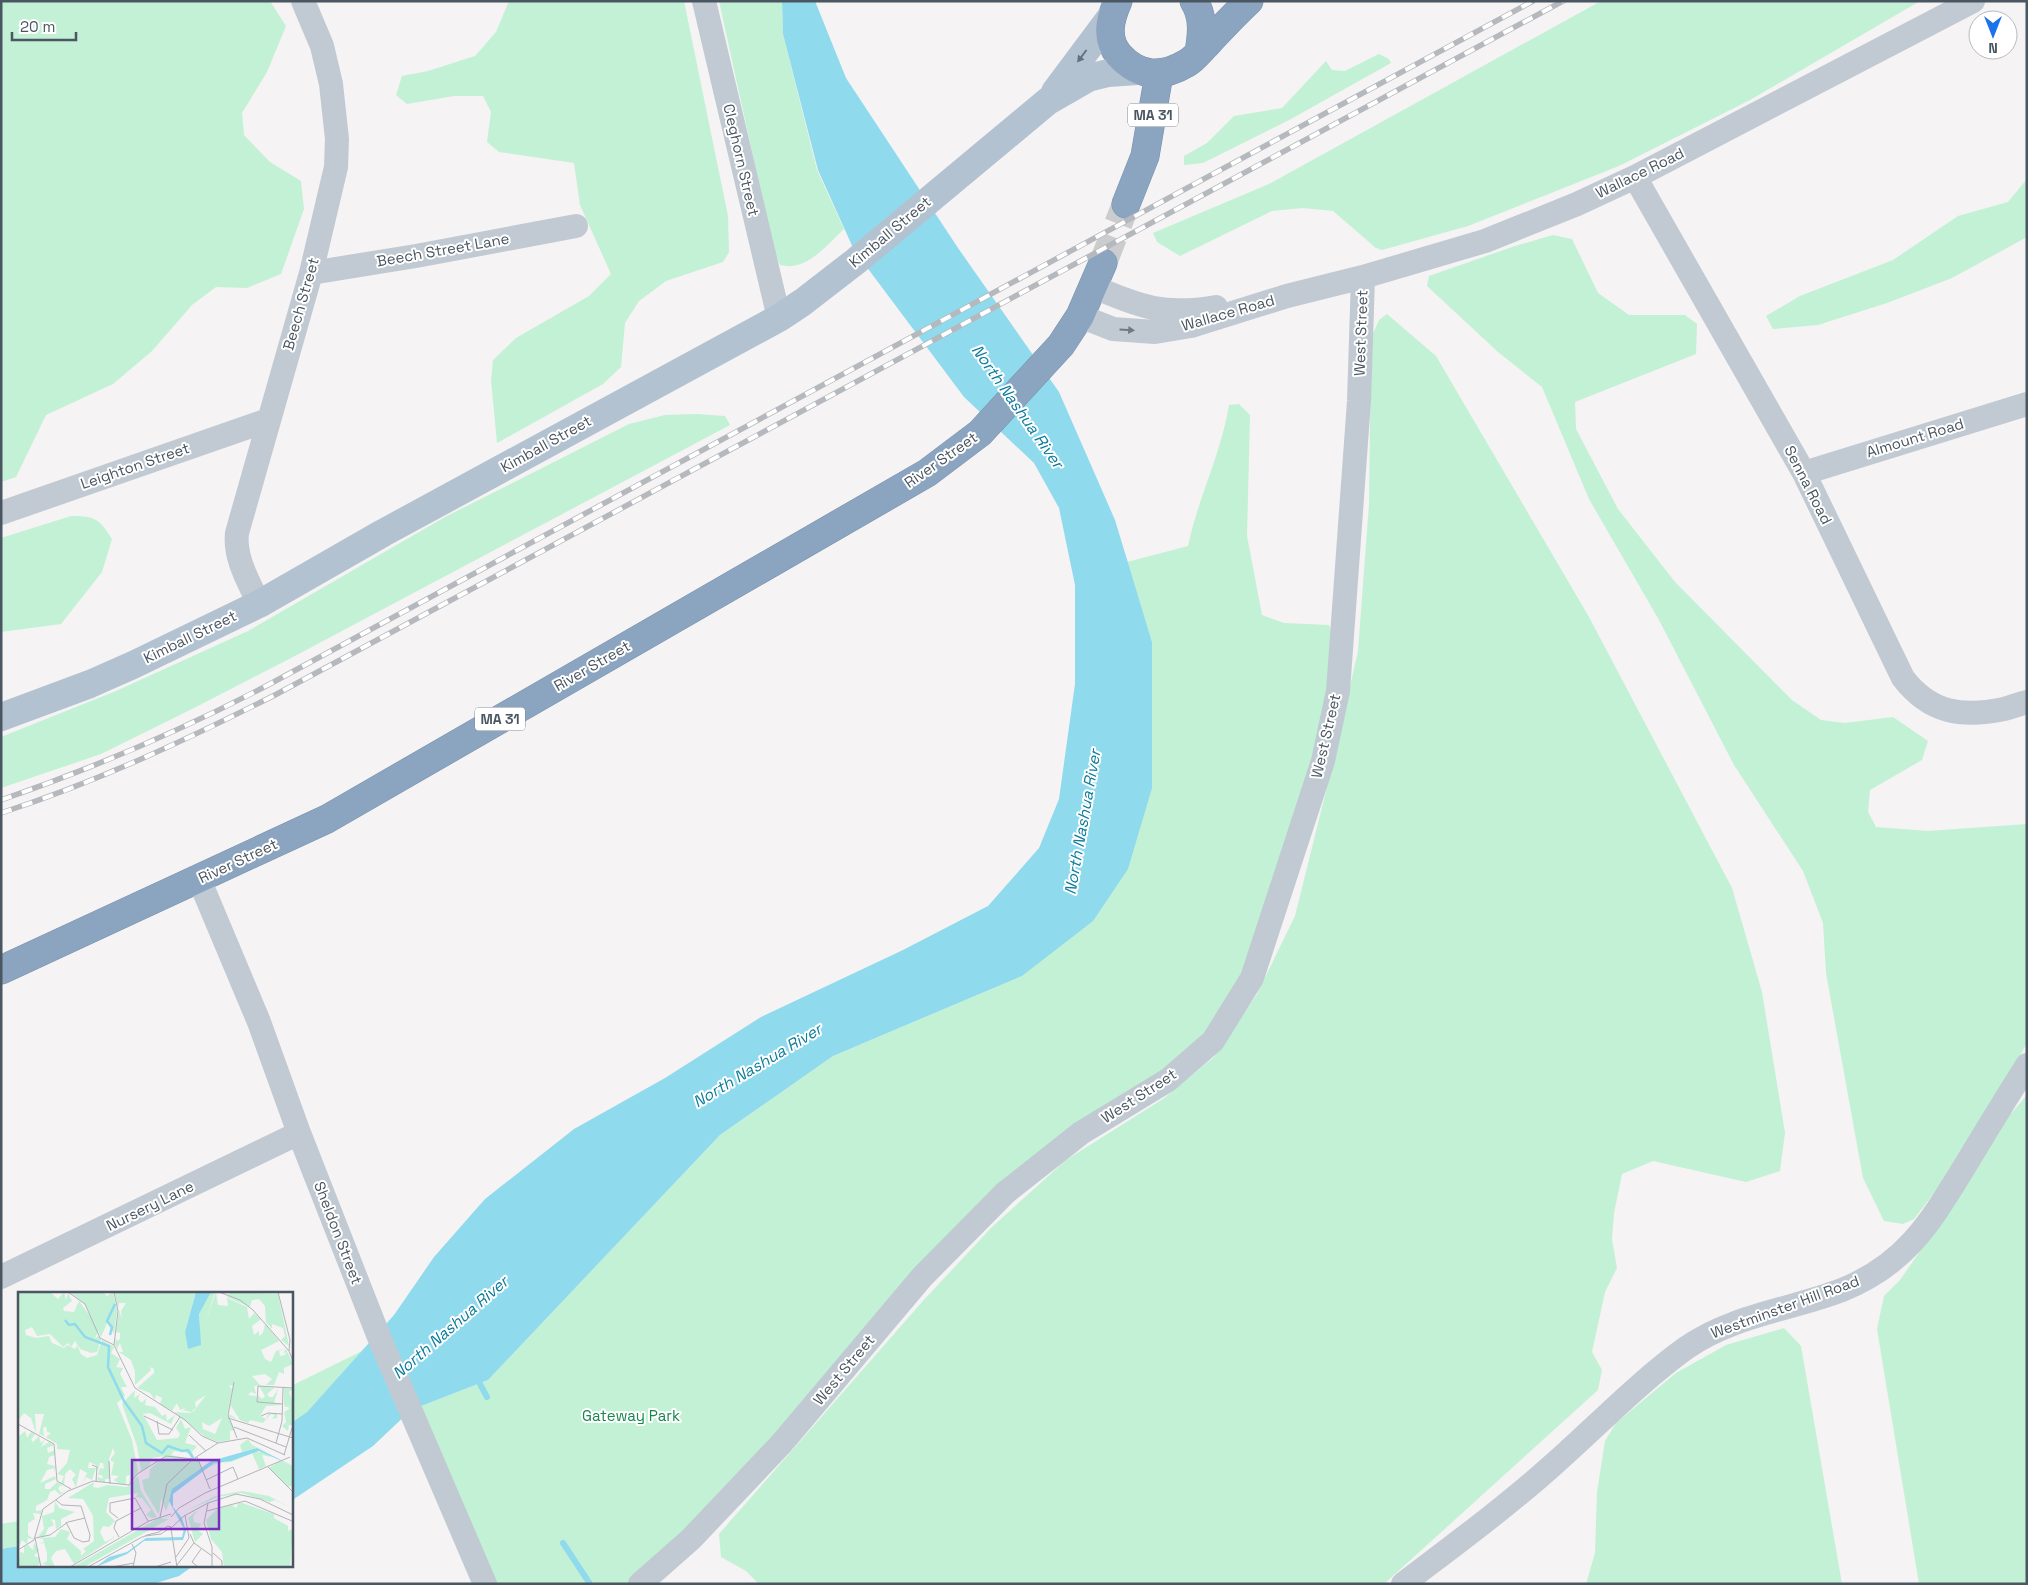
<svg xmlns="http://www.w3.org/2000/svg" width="2028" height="1585" font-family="'Space Grotesk',sans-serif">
	<rect width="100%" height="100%" fill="#f5f3f3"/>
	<path fill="#c3f1d5" d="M 1,1 L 270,1 L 286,26 L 267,72 L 242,113 L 244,135 L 270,162 L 301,181 L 304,209 L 281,274 L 247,288 L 216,287 L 192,305 L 152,351 L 113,384 L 46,415 L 16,477 L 1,482 Z
		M 509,1 L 684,1 L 728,216 L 729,252 L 723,262 L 666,281 L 639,301 L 625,323 L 621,367 L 603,384 L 497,443 L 491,380 L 493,360 L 516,338 L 589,296 L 611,274 L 580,205 L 574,163 L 499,152 L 487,142 L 491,112 L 483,96 L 454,96 L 407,104 L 396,95 L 402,76 L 428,71 L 475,56 L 496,32 Z
		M 719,1 L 782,1 L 783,34 L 817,170 L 844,229 C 827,245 806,272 780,265 L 774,252 Z
		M 1601,1 L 1920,1 L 1750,100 L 1619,166 L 1468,226 L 1382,250 L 1376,248 L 1333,211 L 1303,208 L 1272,211 L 1180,256 L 1157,242 L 1153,233 L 1269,184 Z
		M 1379,54 L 1389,59 L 1391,63 L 1291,119 L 1203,163 L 1184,165 L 1184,156 L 1207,143 L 1234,116 L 1282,108 L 1326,61 L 1332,70 L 1345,71 Z
		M 2027,179 L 2027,237 L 1952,278 L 1887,303 L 1818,325 L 1773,329 L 1766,316 L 1800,296 L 1893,260 L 1958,216 L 2008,202 Z
		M 1553,235 L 1572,239 L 1598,293 L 1629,315 L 1685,315 L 1697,324 L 1696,354 L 1575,402 L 1576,429 L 1618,509 L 1675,582 L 1792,700 L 1821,720 L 1845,723 L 1893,717 L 1928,741 L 1922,760 L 1870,790 L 1868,812 L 1876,827 L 1928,831 L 2027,824 L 2027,1043 L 1968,1149 L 1914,1219 L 1903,1224 L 1884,1221 L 1863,1178 L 1826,973 L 1823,923 L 1803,871 L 1734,765 L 1659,620 L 1589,499 L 1542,387 L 1498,352 L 1427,286 L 1429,276 L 1515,246 Z
		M 1387,314 L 1436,356 L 1589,617 L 1732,888 L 1762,992 L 1785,1133 L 1780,1171 L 1746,1182 L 1653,1161 L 1622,1174 L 1614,1213 L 1612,1239 L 1617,1268 L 1605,1292 L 1592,1352 L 1602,1370 L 1598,1390 L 1384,1584 L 759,1584 L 746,1571 L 721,1557 L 719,1534 L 922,1302 L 992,1227 L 1066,1160 L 1163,1099 L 1214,1057 L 1257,994 L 1295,916 L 1330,775 L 1358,651 L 1369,504 L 1371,338 L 1379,320 Z
		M 1239,404 L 1250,415 L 1247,536 L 1262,615 L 1284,623 L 1329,625 L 1333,635 L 1338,691 L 1280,893 L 1213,1041 L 1005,1193 L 640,1584 L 485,1584 L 411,1410 L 488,1380 L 720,1135 L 833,1056 L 1022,976 L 1152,642 L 1127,562 L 1188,546 C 1198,498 1221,454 1229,405 Z
		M 697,414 L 725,416 L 730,425 L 293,657 L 194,708 L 101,754 L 1,788 L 1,737 L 116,691 L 248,631 L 445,517 L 629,424 L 665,415 Z
		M 71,516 C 96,516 99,519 112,539 L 102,572 L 61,624 L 1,632 L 1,538 Z
		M 2027,1095 L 2027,1584 L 1919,1584 L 1877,1329 L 1884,1296 L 1900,1280 L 1937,1227 L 2008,1117 Z
		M 1784,1328 L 1801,1346 L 1842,1584 L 1586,1584 L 1595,1553 L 1597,1492 L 1605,1441 L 1616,1423 L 1676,1373 L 1726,1345 Z
		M 362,1351 L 307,1412 L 291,1423 L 291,1386 Z
		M 19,1521 L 19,1546 L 1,1549 L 1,1524 Z"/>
	<path fill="#90daee" d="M 782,1 L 815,1 L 846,78 L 958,248 L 1059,392 L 1115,520 L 1152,642 L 1152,788 L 1128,869 L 1093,921 L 1022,976 L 833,1056 L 720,1135 L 488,1380 L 411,1410 L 373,1446 L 291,1501 L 291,1423 L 307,1412 L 394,1315 L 434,1257 L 485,1199 L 574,1129 L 665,1078 L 761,1017 L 903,950 L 988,906 L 1039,848 L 1059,799 L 1075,684 L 1075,585 L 1059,508 L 1034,463 L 964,397 L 854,250 L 818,170 L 783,34 Z
		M 19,1546 L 19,1566 L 193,1566 L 179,1576 L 153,1584 L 1,1584 L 1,1549 Z"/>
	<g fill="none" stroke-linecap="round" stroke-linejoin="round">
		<path stroke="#90daee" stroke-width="6" d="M 480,1384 L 487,1397
			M 563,1543 L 590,1584"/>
		<path stroke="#caccce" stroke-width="28" stroke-dasharray="28 14" stroke-linecap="butt" d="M 1103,263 L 1126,204"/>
		<defs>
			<path id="highway" d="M 1118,1 C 1110,19 1105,38 1119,55 C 1139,77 1162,78 1187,63 C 1194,59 1200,51 1206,45 C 1220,30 1234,15 1249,1
				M 1194,1 C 1204,17 1202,34 1199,52
				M 1126,204 L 1145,156 L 1159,74
				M 1,970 L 327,819 L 927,473 L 980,433 L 1061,345 L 1080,316 L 1103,263"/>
		</defs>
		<use href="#highway" stroke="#7690ad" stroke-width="29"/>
		<path stroke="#c1cad2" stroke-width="24" d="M 704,1 L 779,318
			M 1635,177 L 1804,473 L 1903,678 C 1930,713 1962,718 2004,709 C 2012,707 2019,704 2027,702
			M 311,273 L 416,256 L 576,226
			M 1094,287 C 1142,307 1163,316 1216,307
			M 1080,316 L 1113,329 L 1155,332 L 1191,326 L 1287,296 L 1363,277 L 1485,241 L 1577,204 L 1635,177 L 1973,1
			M 1804,473 L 2027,404
			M 1,513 L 268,420
			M 259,604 C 249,582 234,558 237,533 L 311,273 L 336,167 L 337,139 L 331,84 L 322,46 L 303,1
			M 199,879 L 259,1022 L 299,1133 L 379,1337 L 485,1584
			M 1,1277 L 299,1133
			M 640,1584 L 691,1539 L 782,1443 L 922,1277 L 1005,1193 L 1081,1133 L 1168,1080 L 1213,1041 L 1252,978 L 1323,761 L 1338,691 L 1359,401 L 1363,277
			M 1403,1584 C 1454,1545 1506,1507 1554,1464 C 1598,1425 1639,1382 1686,1348 C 1733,1315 1790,1310 1842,1290 C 1909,1263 1932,1219 1968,1161 C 1987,1129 2007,1097 2027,1065"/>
		<path stroke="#b3c2d1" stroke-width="28" d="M 1055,92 L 1111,17
			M 1,717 L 90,684 L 133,665 L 259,604 L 383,533 L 779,318 L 803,302 L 856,261 L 1048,101 L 1088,78 L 1108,73 L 1137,71"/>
		<use href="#highway" stroke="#8ba5c1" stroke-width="28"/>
		<defs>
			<path id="rail" d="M 1,800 C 94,768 182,730 268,685 L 1533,1
				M 1,813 C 99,781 184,741 275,695 L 1563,1"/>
		</defs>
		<use href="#rail" stroke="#b5b8bd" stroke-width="5.5"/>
		<use href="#rail" stroke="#fff" stroke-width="4" stroke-dasharray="11" stroke-linecap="butt"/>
	</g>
	<defs><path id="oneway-solid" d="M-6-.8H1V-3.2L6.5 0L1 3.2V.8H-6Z" transform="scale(1.25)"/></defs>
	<use fill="#64717d" href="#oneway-solid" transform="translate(1082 56) rotate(127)"/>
	<use fill="#6e7983" href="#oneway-solid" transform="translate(1127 330) rotate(4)"/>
	<g text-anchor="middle" stroke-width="4" stroke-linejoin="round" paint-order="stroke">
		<g fill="#fff" stroke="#808990" stroke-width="1">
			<rect x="1128" y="103.5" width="50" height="23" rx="4"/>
			<rect x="475" y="707.5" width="50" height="23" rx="4"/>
		</g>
		<g font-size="14" font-weight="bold" fill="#4a5661">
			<text x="1153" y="120">MA 31</text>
			<text x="500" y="724">MA 31</text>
		</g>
		<g font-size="15" fill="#4a5661" stroke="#fff">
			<text transform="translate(741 160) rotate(77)" y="5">Cleghorn Street</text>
			<text transform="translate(1640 173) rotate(-26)" y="5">Wallace Road</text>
			<text transform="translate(890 232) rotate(-40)" y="5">Kimball Street</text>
			<text transform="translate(443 250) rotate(-10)" y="5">Beech Street Lane</text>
			<text transform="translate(301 304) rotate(-74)" y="5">Beech Street</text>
			<text transform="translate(1228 313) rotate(-16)" y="5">Wallace Road</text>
			<text transform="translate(1361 333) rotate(-88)" y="5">West Street</text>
			<text transform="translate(1915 438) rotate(-17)" y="5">Almount Road</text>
			<text transform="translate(546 444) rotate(-29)" y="5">Kimball Street</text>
			<text transform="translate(941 460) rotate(-35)" y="5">River Street</text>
			<text transform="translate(135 466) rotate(-19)" y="5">Leighton Street</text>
			<text transform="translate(1808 485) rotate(63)" y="5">Senna Road</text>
			<text transform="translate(190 637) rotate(-26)" y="5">Kimball Street</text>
			<text transform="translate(592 666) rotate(-30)" y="5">River Street</text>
			<text transform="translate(1326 736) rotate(-77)" y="5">West Street</text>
			<text transform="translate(238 861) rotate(-25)" y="5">River Street</text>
			<text transform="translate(1139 1096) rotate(-33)" y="5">West Street</text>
			<text transform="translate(150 1206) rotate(-26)" y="5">Nursery Lane</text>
			<text transform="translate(338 1233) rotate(69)" y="5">Sheldon Street</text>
			<text transform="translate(1785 1307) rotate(-20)" y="5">Westminster Hill Road</text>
			<text transform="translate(844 1370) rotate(-50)" y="5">West Street</text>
		</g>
		<g font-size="15" fill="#17864f" stroke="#fff">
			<text x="631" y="1421">Gateway Park</text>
		</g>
		<g font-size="16" font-style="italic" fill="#0c7c9b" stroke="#fff">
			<text transform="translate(1018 406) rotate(55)" y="6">North Nashua River</text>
			<text transform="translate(1082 822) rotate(-80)" y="6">North Nashua River</text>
			<text transform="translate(757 1065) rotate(-31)" y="6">North Nashua River</text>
			<text transform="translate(450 1327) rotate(-41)" y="6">North Nashua River</text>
		</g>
	</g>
	<g transform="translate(18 1292)">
		<rect width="275" height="275" fill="#f5f3f3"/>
		<path d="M 0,0 L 32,0 L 40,7 L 46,0 L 48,8 L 50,1 L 54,9 L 45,16 L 46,19 L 56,20 L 61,9 L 75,28 L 80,39 L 77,47 L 80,44 L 83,47 L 79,60 L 73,61 L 62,57 L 57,49 L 53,55 L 50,51 L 45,55 L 32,42 L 19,44 L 14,35 L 7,38 L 8,43 L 18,46 L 31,44 L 34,51 L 46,56 L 49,53 L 57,57 L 59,53 L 63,62 L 69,66 L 79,63 L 84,48 L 96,55 L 93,61 L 102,67 L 98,75 L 105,76 L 102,82 L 109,95 L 103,95 L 107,104 L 99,111 L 114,148 L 120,179 L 111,193 L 112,183 L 108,184 L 108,192 L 101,192 L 96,188 L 101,184 L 93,183 L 96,170 L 92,168 L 97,161 L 95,156 L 91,167 L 92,187 L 87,187 L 87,191 L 79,188 L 80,185 L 85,187 L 84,183 L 80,183 L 82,176 L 86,177 L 85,171 L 82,171 L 80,178 L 78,173 L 71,170 L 70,176 L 78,176 L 74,188 L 68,185 L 64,192 L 69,181 L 62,177 L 58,195 L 54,187 L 58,183 L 52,177 L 47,182 L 46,193 L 43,191 L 46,184 L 39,182 L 49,171 L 52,158 L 39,157 L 39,152 L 28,145 L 33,141 L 29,140 L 28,134 L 25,136 L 26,144 L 21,142 L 26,122 L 17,122 L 18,141 L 13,126 L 6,121 L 0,129 ZM 52,0 L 85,0 L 89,4 L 95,0 L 99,19 L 96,42 L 89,31 L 83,45 L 67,12 ZM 97,0 L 178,0 L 167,40 L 182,45 L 181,19 L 193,0 L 197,0 L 188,29 L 198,0 L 200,13 L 210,14 L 209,6 L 229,15 L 231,27 L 236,21 L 243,27 L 234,34 L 236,43 L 241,39 L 241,44 L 245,41 L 247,32 L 261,49 L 243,58 L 247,67 L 253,70 L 258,59 L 268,56 L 261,59 L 262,64 L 267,63 L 268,60 L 265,61 L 268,57 L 275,72 L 266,76 L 266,82 L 261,80 L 256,93 L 248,93 L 254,87 L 247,82 L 234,84 L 242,93 L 236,94 L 238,102 L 233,100 L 230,103 L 238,104 L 240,109 L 240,103 L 244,107 L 247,104 L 241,94 L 256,96 L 249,102 L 251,105 L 255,105 L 260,97 L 256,111 L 264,113 L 248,114 L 242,124 L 248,127 L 251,121 L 259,122 L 259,126 L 254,127 L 257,123 L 253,122 L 245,131 L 232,128 L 230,131 L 222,128 L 213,114 L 211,122 L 219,127 L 212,125 L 211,124 L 215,94 L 211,93 L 214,98 L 209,123 L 217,138 L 212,139 L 212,148 L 200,150 L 186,144 L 156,120 L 171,121 L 176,119 L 188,103 L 177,110 L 178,116 L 173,120 L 165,118 L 169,115 L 162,118 L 159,111 L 154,119 L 142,112 L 144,106 L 138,103 L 137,108 L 132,101 L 119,96 L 136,81 L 136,77 L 132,75 L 133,78 L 117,93 L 117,80 L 113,68 L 101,60 L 105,60 L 102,51 L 99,57 L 97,52 L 98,46 L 99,49 L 102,47 L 102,41 L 98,40 L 101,18 L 104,27 L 103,19 L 108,11 L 101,11 L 100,17 ZM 204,126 L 197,142 L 185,137 L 184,130 L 191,134 ZM 212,0 L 260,2 L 271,54 L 263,48 L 267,44 L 265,36 L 254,32 L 254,37 L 248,30 L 247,14 L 241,7 L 234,8 L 232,15 L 209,5 ZM 266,96 L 275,97 L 271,100 L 275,111 L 275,133 L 271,133 L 270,139 L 264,134 L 268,130 L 266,120 L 272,116 L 266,114 ZM 117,98 L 116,106 L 122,102 L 120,107 L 124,111 L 128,106 L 127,113 L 137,115 L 144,124 L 148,122 L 149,129 L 157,123 L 153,132 L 132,121 L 125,122 L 139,148 L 160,146 L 162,142 L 158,136 L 163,127 L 167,137 L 173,135 L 167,151 L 179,154 L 174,160 L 176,165 L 167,160 L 156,159 L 153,163 L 168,166 L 170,171 L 178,165 L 183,176 L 157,195 L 148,219 L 143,207 L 141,223 L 126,198 L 124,188 L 131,186 L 132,177 L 147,164 L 134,166 L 131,175 L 123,179 L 119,154 L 104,112 ZM 6,135 L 9,146 L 13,140 L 17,142 L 13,148 L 15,150 L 21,144 L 23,151 L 27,147 L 23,155 L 31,150 L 36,153 L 29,156 L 30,161 L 37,158 L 37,163 L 31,165 L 29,172 L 37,174 L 37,181 L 36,176 L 29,178 L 22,191 L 37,184 L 38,187 L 27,192 L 27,197 L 32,197 L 39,190 L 44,193 L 40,196 L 43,201 L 49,198 L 42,203 L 37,198 L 32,200 L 29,208 L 18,214 L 18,219 L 24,218 L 23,222 L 15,221 L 17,227 L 10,231 L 10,243 L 16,247 L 10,246 L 9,252 L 4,248 L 1,256 L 0,145 L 7,139 ZM 230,147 L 234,153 L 250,160 L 239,156 L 224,160 L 222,153 ZM 234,160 L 244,160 L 254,165 L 244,163 L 248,174 L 241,177 L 234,161 L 213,170 L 200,171 L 185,178 L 196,171 L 213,169 ZM 262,169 L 275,174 L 275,193 L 270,195 L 251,176 ZM 120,184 L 123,199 L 139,225 L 134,226 L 128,223 L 133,218 L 124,206 L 118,205 L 120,201 L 91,206 L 88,220 L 97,229 L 91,235 L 85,234 L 82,240 L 87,250 L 95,246 L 95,243 L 96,246 L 56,272 L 47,257 L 38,259 L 33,266 L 37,275 L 24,272 L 29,269 L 29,261 L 26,251 L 21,252 L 26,250 L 25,247 L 19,246 L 37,245 L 43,237 L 52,240 L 49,247 L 63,259 L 63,264 L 68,259 L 65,257 L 76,249 L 75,224 L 70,215 L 65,207 L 50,206 L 76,190 L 75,195 L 80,196 L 89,193 L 109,195 ZM 224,199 L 251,204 L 275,217 L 257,208 L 252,210 L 223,201 L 200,205 L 170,218 L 197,204 ZM 37,209 L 41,216 L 57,220 L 43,227 L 43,234 L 38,237 L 37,228 L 33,227 L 36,233 L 30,236 L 27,244 L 20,245 L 26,237 L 24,224 L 36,220 ZM 221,210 L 256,222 L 256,226 L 270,234 L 270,239 L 275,237 L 272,275 L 206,275 L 204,260 L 193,247 L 188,228 L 200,216 L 214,213 L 218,216 ZM 180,218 L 175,225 L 176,230 L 184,232 L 179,237 L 185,242 L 177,250 L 170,226 ZM 141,226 L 151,227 L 66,275 L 55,275 ZM 16,251 L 21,258 L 16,264 L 22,266 L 22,271 L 19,275 L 0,275 L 2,260 L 6,261 L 6,255 L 10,253 L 15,258 Z" fill="#c3f1d5" fill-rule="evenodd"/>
		<path d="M 178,0 L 193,0 L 181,22 L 183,53 L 170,57 L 167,40 ZM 239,156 L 275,174 L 241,159 L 213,169 L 196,171 L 155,202 L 155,215 L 164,226 L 168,239 L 165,248 L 126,249 L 109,262 L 78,275 L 91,265 L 109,260 L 128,246 L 164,245 L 166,237 L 151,209 L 154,197 L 193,169 Z" fill="#90daee"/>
		<path fill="none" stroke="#90daee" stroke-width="2.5" d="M 47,28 L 51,33 L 57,32 L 67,45 L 91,54 L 90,75 L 106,109 L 124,134 L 128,151 L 144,161 L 150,154 L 164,159 L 170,158 L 175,166M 92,43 L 94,35 L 89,29 L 97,12"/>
		<path fill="none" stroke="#b1b4b9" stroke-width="1" d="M 50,0 L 67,12 L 82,46 L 96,53M 96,0 L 100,19 L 96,53 L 117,96 L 167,128 L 184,144 L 200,151M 201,0 L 222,8 L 235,18 L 271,59 L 275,69M 260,0 L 272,48 L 271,59M 216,90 L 210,123 L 219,146M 265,112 L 239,110 L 240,94 L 275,96M 126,124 L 155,138M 243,124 L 250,121 L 264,122M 210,126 L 275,146M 139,129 L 141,142 L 151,142 L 162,125M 0,132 L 36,152 L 39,189 L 53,197M 216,135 L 268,155M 171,143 L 188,159M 200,151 L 229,146 L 267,163M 258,151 L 264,129 L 265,96M 266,163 L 274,136M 179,165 L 192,197M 91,169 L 92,192M 74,173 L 79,175 L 78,190M 250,175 L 275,200M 188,188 L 215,175 L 220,187M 38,208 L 44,213 L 63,214 L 72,243 L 71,249 L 65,250 L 56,246 L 48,230M 190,211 L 186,231 L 194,255 L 194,275M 189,219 L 227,209 L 274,229M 142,225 L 149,192 L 175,167 L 200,151M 153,225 L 161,216 L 187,201 L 272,165M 100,226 L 92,220 L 92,211 L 117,206 L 130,229M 153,236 L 166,224 L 190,211 L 218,202 L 242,207 L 275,223M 153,237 L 159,275M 172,242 L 176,251 L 194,264M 101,245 L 96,236 L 98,229 L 123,216M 114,252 L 118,261 L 115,275M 0,258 L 16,248 L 25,217 L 50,199 L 75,189 L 111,193 L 119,182 L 148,164 L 175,167M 195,261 L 204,269 L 204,275M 158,265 L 171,246 L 167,223M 159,273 L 176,251M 23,275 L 17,246 L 32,243 L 50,230 L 67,226M 52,275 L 131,229 L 153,222M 70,275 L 124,245 L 125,245 L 129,243 L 141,240 L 150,234 L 153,235 L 143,242 L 127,244M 94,275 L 116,271M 137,275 L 153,270M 180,275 L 174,270 L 183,257"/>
		<path fill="#7b2cbf" fill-opacity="0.15" stroke="#7b2cbf" stroke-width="2.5" d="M 114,168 L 201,168 L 201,237 L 114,237 Z"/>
		<rect width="275" height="275" fill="none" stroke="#4a5661" stroke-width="2.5"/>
	</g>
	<rect width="2028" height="1585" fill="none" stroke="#4a5661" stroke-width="5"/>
	<g transform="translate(1993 35) rotate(180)"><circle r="24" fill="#ffffff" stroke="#b7bbc0"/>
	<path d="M0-4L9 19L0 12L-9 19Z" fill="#1a73e8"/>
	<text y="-8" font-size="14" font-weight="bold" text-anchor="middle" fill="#4a5661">N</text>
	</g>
	<path d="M12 32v8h64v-8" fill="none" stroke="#4a5661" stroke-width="2.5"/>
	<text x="20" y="32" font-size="15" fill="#4a5661" stroke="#ffffff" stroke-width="4" paint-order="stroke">20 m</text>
</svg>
